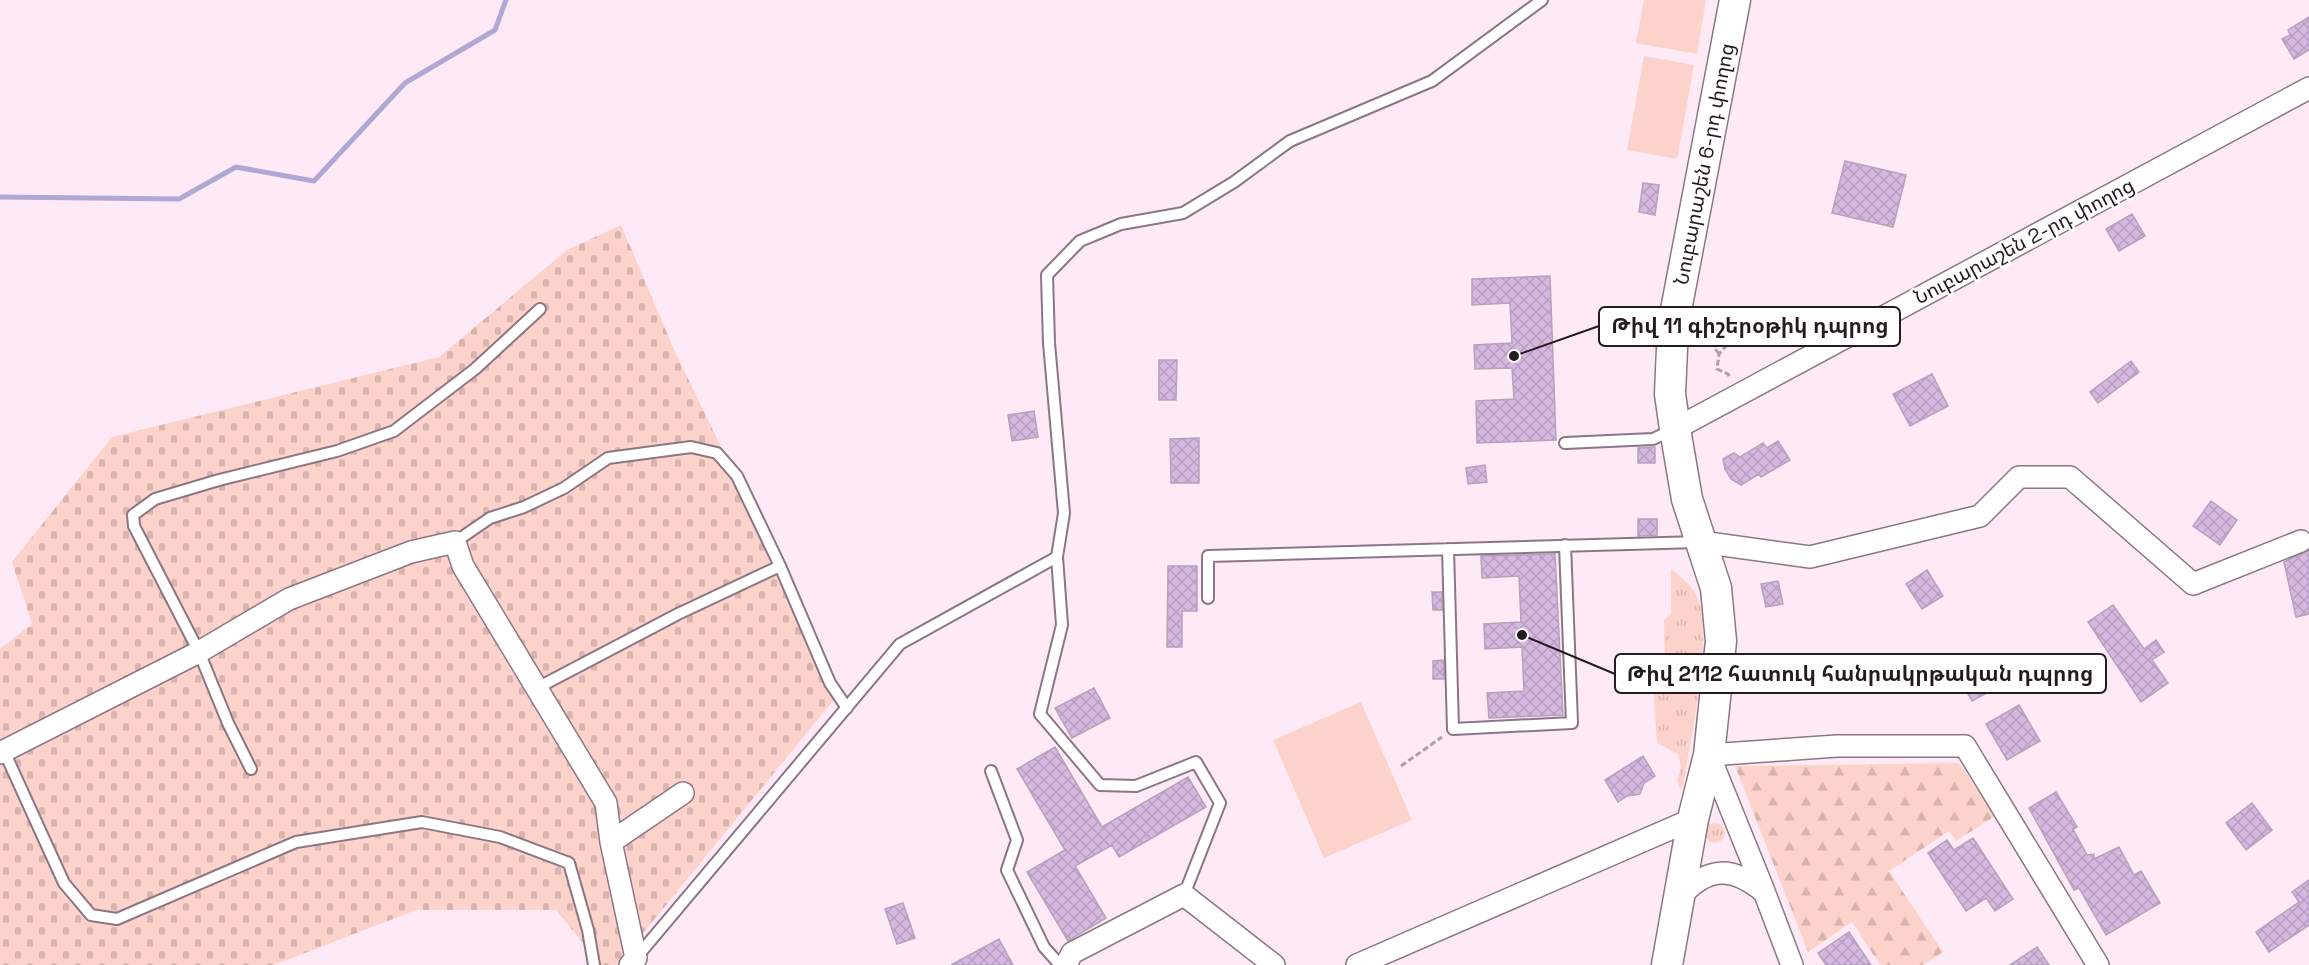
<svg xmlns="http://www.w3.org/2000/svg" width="2309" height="965" font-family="'Space Grotesk','Noto Sans Armenian',sans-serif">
	<defs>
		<pattern id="grass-tufts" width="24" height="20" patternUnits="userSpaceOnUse" patternTransform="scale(1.5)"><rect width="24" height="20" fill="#fdd2cb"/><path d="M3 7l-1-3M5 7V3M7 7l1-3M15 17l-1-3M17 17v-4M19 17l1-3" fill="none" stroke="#d9b4ae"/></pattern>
		<pattern id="forest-firs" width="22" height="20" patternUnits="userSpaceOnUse" patternTransform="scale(1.5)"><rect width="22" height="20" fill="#fdd2cb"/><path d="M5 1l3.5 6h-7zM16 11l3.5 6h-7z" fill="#d9b4ae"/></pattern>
		<pattern id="cemetery-stones" width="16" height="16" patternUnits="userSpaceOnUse" patternTransform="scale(1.5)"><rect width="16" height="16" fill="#fdd2cb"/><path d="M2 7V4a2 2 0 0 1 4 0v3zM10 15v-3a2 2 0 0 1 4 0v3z" fill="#d9b4ae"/></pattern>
		<pattern id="building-cross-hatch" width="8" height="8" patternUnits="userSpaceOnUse" patternTransform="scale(1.5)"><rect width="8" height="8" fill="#d5b7e0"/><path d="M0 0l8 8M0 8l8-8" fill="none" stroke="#b79dc0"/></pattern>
	</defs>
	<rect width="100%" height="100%" fill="#feeaf6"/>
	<path fill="url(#grass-tufts)" d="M 1671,569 C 1683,578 1693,586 1698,600 C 1714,637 1689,747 1682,791 L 1677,781 L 1681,767 L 1678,754 L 1657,743 L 1652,669 L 1665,663 L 1664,620 L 1671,614 Z
		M1705 833a10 10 0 1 1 20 0a10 10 0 1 1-20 0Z"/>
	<path fill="url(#forest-firs)" d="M 1959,763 L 1995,816 L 1956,841 L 1949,831 L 1889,871 L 1943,952 L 1923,965 L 1880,965 L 1852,922 L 1808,952 L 1735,766 Z"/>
	<path fill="url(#cemetery-stones)" d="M 621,225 L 676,354 L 840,692 L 617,965 L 601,965 L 556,910 L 416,910 L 274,965 L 0,965 L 0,649 L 32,624 L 12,562 L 112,437 L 439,357 L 567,250 Z"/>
	<path fill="#fdd2cb" d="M 1644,0 L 1706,0 L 1697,54 L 1636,43 Z
		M 1644,56 L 1694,65 L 1677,159 L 1627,150 Z
		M 1361,702 L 1412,820 L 1324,858 L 1273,740 Z"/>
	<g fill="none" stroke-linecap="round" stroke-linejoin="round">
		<path stroke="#afa7d4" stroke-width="5" d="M 0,197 L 179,199 L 236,167 L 314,181 L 405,83 L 495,30 L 506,0"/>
	</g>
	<path fill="url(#building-cross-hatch)" stroke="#b3a4b9" stroke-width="1.5" d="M 2309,17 L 2309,50 L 2294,59 L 2282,39 L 2290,35 L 2288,30 Z
		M 1845,161 L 1906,175 L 1893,227 L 1832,213 Z
		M 1643,183 L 1659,185 L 1655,215 L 1639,212 Z
		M 2132,214 L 2145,236 L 2119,251 L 2106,229 Z
		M 1550,276 L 1556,440 L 1477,443 L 1476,401 L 1514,399 L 1512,368 L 1475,369 L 1474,345 L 1512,343 L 1510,303 L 1472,305 L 1472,279 Z
		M 1159,360 L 1177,360 L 1176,400 L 1159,400 Z
		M 2131,361 L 2139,372 L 2098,403 L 2090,392 Z
		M 1932,374 L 1948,406 L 1910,426 L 1893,394 Z
		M 1034,411 L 1038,437 L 1012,441 L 1008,415 Z
		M 1199,438 L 1199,483 L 1171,483 L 1170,439 Z
		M 1778,441 L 1790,460 L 1761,477 L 1759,474 L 1741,485 L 1731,479 L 1725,469 L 1723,459 L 1734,453 L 1740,457 L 1763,443 L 1767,448 Z
		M 1655,447 L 1655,463 L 1638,463 L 1638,448 Z
		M 1485,465 L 1487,482 L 1468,484 L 1466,468 Z
		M 2211,501 L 2237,520 L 2220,545 L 2193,526 Z
		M 1638,519 L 1657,519 L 1657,535 L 1638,536 Z
		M 2309,550 L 2309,614 L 2296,617 L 2284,562 Z
		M 1555,554 L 1563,715 L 1489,718 L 1487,693 L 1524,691 L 1522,647 L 1485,649 L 1484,624 L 1521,622 L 1519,576 L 1482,578 L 1481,556 Z
		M 1168,566 L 1197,566 L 1197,611 L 1182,611 L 1182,647 L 1167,647 Z
		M 1927,570 L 1943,596 L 1922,609 L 1906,584 Z
		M 1778,581 L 1783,604 L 1766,607 L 1761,584 Z
		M 1432,592 L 1442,592 L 1442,610 L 1433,610 Z
		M 2113,605 L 2144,649 L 2156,640 L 2164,652 L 2152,660 L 2168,683 L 2141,702 L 2088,622 Z
		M 1444,660 L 1444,679 L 1433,679 L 1433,661 Z
		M 1986,660 L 2000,686 L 1972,701 L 1958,676 Z
		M 1094,688 L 1110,718 L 1072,738 L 1055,708 Z
		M 2019,705 L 2040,741 L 2007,760 L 1986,724 Z
		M 1055,747 L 1102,827 L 1188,777 L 1206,807 L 1119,857 L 1112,845 L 1075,866 L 1106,918 L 1068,941 L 1027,872 L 1065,850 L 1017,769 Z
		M 1643,756 L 1655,776 L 1644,783 L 1640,794 L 1627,796 L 1618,802 L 1605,780 Z
		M 2056,792 L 2077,827 L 2073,829 L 2087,855 L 2094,854 L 2094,859 L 2119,847 L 2134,875 L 2141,871 L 2160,903 L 2106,935 L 2079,888 L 2074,890 L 2029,808 Z
		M 2252,803 L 2272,830 L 2246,850 L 2226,823 Z
		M 1973,838 L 2013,899 L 1995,911 L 1986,898 L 1966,911 L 1928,853 L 1947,840 L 1954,850 Z
		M 2309,880 L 2309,925 L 2269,952 L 2256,932 L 2299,902 L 2292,892 Z
		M 903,903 L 915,938 L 897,944 L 885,909 Z
		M 1849,932 L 1871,965 L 1826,965 L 1818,953 Z
		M 999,939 L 1013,965 L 951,965 Z
		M 2037,947 L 2049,965 L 2010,965 Z"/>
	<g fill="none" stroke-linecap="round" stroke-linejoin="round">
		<defs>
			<path id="service" d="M 1565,443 L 1653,439 L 1672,430
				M 455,542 L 490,518 L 524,507 L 564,488 L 608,458 L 691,447 L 717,453 L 737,476 L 780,566 L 830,683 L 847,708
				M 1448,549 L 1453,729 L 1572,723 L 1565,545
				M 1208,598 L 1208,556 L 1698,542
				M 537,688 L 678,614 L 780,566
				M 4,751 L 64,883 L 91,915 L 117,919 L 296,842 L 422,822 L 500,837 L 569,863 L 588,930 L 594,965
				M 251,769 L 228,723 L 199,652 L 134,526 L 133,515 L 155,499 L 219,480 L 337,451 L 394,431 L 475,369 L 540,309
				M 991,771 L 1017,840 L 1007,870 L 1044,947 L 1060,965
				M 1184,895 L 1220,803 L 1196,762 L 1136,786 L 1100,785 L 1040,714 L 1062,625 L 1057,557 L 1064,513 L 1049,343 L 1047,275 L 1080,241 L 1121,224 L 1183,213 L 1234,182 L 1290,141 L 1432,81 L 1542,0
				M 636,958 L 900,644 L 1057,557"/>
			<path id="minor" d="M 1675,429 L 2309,88
				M 1701,542 L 1810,557 L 1980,516 L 2019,477 L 2070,477 L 2193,584 L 2301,541
				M 0,753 L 199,652 L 289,599 L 411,552 L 455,542 L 463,566 L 606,803 L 611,842 L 636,958 L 630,965
				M 611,842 L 683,793
				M 1680,897 C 1708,866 1732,866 1764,892
				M 1066,965 L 1072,953 L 1184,895 L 1274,965
				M 1357,965 L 1693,819
				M 1792,965 L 1762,886 L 1709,755 L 1837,746 L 1965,746 L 2098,965"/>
			<path id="secondary" d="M 1667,965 L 1693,819 L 1709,755 L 1721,641 L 1716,588 L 1687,499 L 1675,429 L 1670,394 L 1673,326 L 1735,0"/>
		</defs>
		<use href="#service" stroke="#8d7684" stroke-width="14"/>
		<use href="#minor" stroke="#8d7684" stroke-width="24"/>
		<use href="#secondary" stroke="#8d7684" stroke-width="33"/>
		<path stroke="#af9fa9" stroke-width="3" stroke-dasharray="6 3" stroke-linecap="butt" d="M 1722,328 L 1721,339 L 1726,346 L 1719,354 L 1717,369 L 1728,374 L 1730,378
			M 1719,354 L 1714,347 L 1720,339
			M 1401,766 L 1442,737"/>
		<use href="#service" stroke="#fff" stroke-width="10"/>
		<use href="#minor" stroke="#fff" stroke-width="21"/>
		<use href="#secondary" stroke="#fff" stroke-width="30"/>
	</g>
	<g text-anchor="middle" stroke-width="5" stroke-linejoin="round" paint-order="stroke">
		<g font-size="20" fill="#241b21" stroke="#fefefe">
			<text transform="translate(1704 164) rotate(-79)" y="7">Նուբարաշեն 6-րդ փողոց</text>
			<text transform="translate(2024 241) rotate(-28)" y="7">Նուբարաշեն 2-րդ փողոց</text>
		</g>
	</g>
	<path fill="none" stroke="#241b21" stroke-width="2" d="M1514 356L1599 326M1522 635L1615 674"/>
	<g fill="#241b21" stroke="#fefefe" stroke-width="2">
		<circle cx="1514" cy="356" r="6"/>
		<circle cx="1522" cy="635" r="6"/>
	</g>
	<g fill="#fefefe" stroke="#241b21" stroke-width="2">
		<rect x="1599" y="307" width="301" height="39" rx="6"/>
		<rect x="1615" y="654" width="491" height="39" rx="6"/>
	</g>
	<g font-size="21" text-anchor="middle" font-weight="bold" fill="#241b21">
		<text x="1750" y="333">Թիվ 11 գիշերօթիկ դպրոց</text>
		<text x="1860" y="681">Թիվ 2112 հատուկ հանրակրթական դպրոց</text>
	</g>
</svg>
